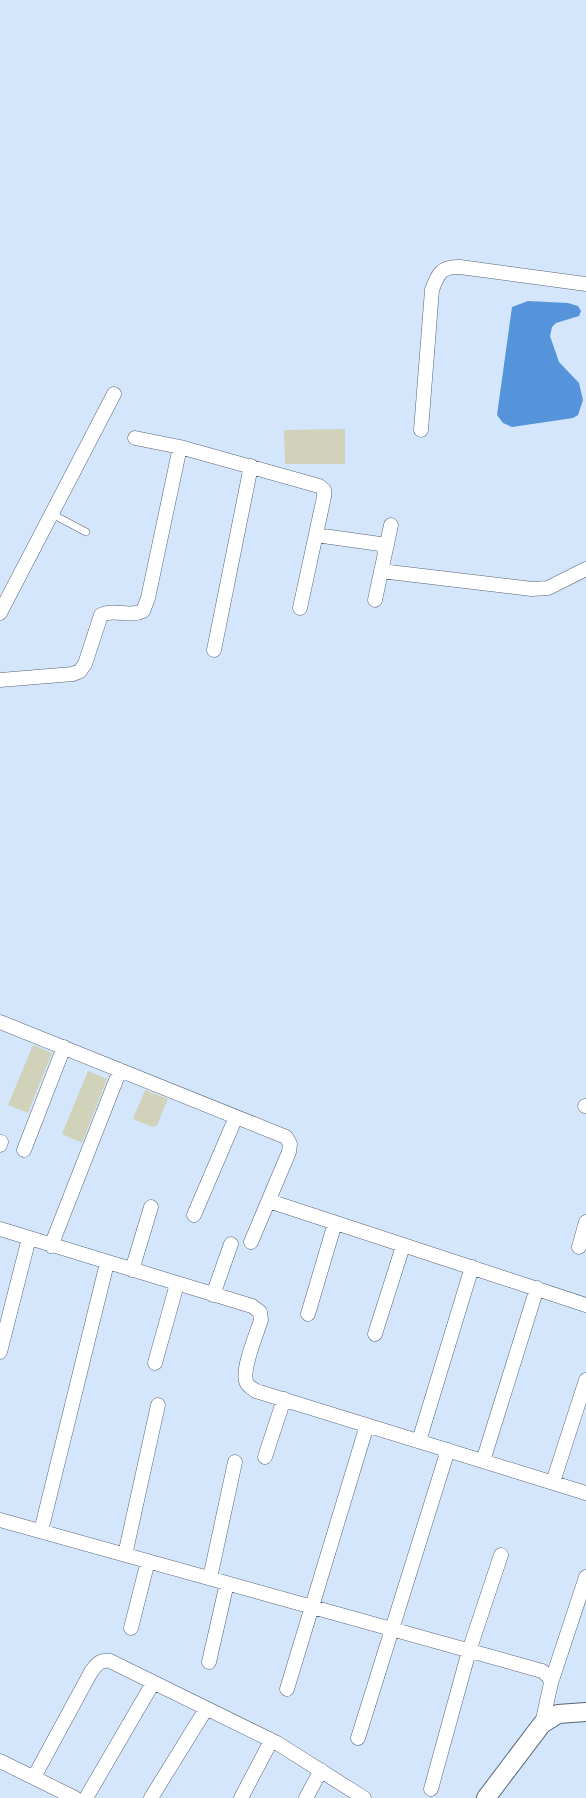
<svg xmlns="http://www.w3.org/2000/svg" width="586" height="1798" font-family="'Crimson Pro',serif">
	<rect width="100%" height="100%" fill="#d4e6fb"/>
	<path fill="#5594db" d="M 528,301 L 568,303 L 578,306 L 581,311 L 579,316 L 556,323 L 552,327 L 550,336 L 559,362 L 579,383 L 583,400 L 578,415 L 573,418 L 512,427 L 503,423 L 497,415 L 512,307 Z"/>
	<path fill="#d0d2b9" d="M 345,429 L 345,464 L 285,464 L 284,430 Z
		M 33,1045 L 52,1053 L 28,1113 L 8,1105 Z
		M 88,1071 L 107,1079 L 82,1143 L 62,1134 Z
		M 145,1090 L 168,1099 L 157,1125 L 153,1127 L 133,1119 Z"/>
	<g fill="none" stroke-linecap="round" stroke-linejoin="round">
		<defs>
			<path id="service" d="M 52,514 L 86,532"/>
			<path id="minor" d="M 421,430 L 432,290 C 438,273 442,266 460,267 L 586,284
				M 135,438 L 180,447 L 319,486 L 324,490 L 324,497 L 300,608
				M 316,535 L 387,545
				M 381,571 L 532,589 L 548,588 L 586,569
				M 375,600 L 391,525
				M 0,613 L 114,394
				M 214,650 L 251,466
				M 0,680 L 73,674 L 80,671 L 85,664 L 101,615 C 114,608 129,618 143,611 L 148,598 L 180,447
				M 0,1022 L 286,1137 L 290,1144 L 289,1152 L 251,1242
				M 585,1106 L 586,1106
				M 0,1145 L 1,1142
				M 24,1150 L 64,1047
				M 269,1201 L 586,1305
				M 194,1215 L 236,1117
				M 0,1229 L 252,1306 L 260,1312 L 261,1320 C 257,1333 242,1368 246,1381 C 247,1386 252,1388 256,1391 L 586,1493
				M 51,1246 L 120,1070
				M 579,1247 L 586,1222
				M 132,1270 L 151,1207
				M 213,1295 L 231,1244
				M 308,1314 L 335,1223
				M 375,1334 L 403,1246
				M 0,1352 L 29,1238
				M 155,1363 L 177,1284
				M 419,1441 L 472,1267
				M 265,1457 L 284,1399
				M 483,1461 L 537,1288
				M 553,1482 L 586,1380
				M 0,1520 L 542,1671 L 549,1677 L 551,1683 L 542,1724
				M 41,1531 L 107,1263
				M 125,1555 L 158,1405
				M 210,1578 L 235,1462
				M 131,1628 L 148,1561
				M 209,1662 L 227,1583
				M 551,1683 L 586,1577
				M 287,1689 L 367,1425
				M 358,1738 L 448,1450
				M 0,1761 L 75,1798
				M 34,1777 L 91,1672 C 97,1664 99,1660 110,1661 L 277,1743 L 364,1798
				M 431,1789 L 469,1651 L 501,1555
				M 86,1798 L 153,1683
				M 151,1798 L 206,1709
				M 241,1798 L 271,1741
				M 306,1798 L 321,1770"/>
			<path id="tertiary" d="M 486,1798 L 542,1724 L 558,1714 L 586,1712"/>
		</defs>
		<use href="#service" stroke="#556476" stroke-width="8"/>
		<use href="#minor" stroke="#556476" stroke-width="15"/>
		<use href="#tertiary" stroke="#556476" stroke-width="20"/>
		<use href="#service" stroke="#fff" stroke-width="7"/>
		<use href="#minor" stroke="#fff" stroke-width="14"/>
		<use href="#tertiary" stroke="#fff" stroke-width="18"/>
	</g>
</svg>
